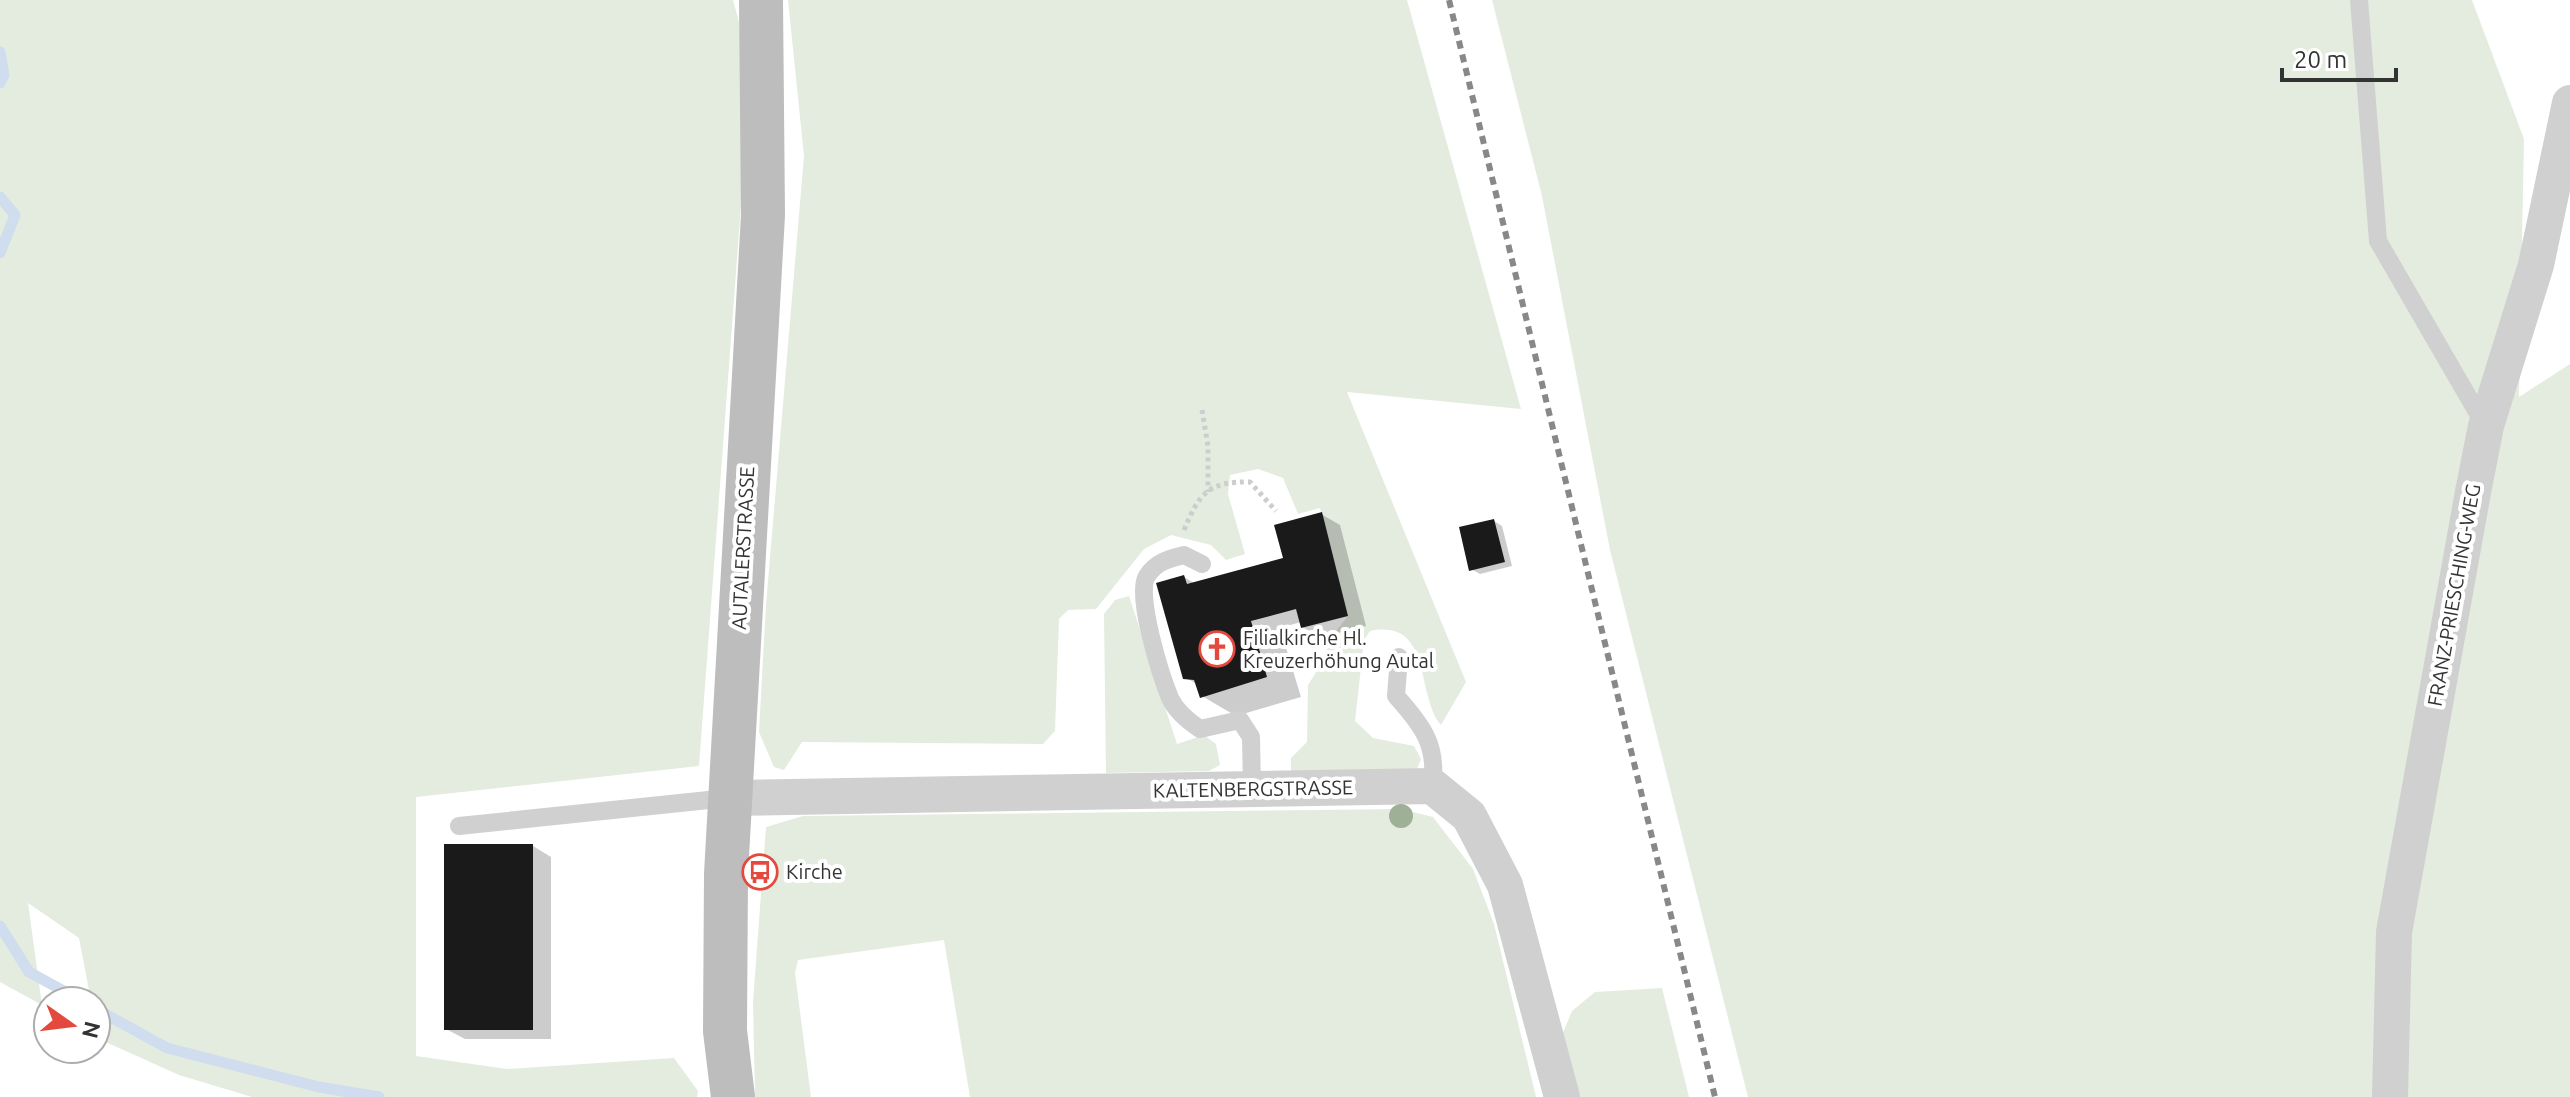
<svg xmlns="http://www.w3.org/2000/svg" width="2570" height="1097" font-family="Ubuntu,sans-serif">
	<rect width="100%" height="100%" fill="#fff"/>
	<path fill="#e4ecdf" d="M 0,0 L 733,0 L 739,22 L 746,139 L 699,766 L 416,797 L 416,1056 L 507,1069 L 674,1058 L 698,1091 L 697,1097 L 252,1097 L 179,1075 L 99,1039 L 96,1001 L 91,1001 L 79,938 L 28,903 L 42,1005 L 0,982 Z
		M 788,0 L 1407,0 L 1521,409 L 1347,392 L 1466,682 L 1441,725 C 1415,694 1433,618 1370,631 L 1364,640 L 1355,721 L 1373,738 L 1414,746 L 1421,759 L 1417,769 L 1291,771 L 1291,758 L 1307,742 L 1308,685 L 1327,655 L 1327,642 L 1348,616 L 1320,508 L 1298,514 L 1283,478 L 1258,469 L 1230,475 L 1228,494 L 1245,554 L 1226,560 L 1211,545 L 1171,535 L 1144,549 L 1096,609 L 1068,610 L 1059,619 L 1055,731 L 1043,744 L 802,742 L 784,770 L 774,767 L 759,732 L 766,605 L 804,156 Z
		M 1492,0 L 2472,0 L 2524,139 L 2519,397 L 2570,364 L 2570,1097 L 1748,1097 L 1610,550 L 1542,196 Z
		M 1129,596 L 1177,744 L 1204,735 L 1216,744 L 1220,765 L 1209,771 L 1106,773 L 1104,614 L 1115,600 Z
		M 1401,809 L 1433,817 L 1473,869 L 1494,924 L 1536,1097 L 970,1097 L 944,940 L 798,960 L 795,973 L 811,1097 L 755,1097 L 753,1002 L 766,827 L 803,816 Z
		M 1662,988 L 1689,1097 L 1580,1097 L 1562,1035 L 1572,1011 L 1595,992 Z"/>
	<path fill="#0003" d="M 1321,514 L 1340,525 L 1366,626 L 1321,637 L 1302,627 L 1301,622 L 1280,628 L 1301,697 L 1236,716 L 1202,696 L 1198,685 L 1185,677 L 1184,577 L 1196,584 L 1285,559 Z
		M 1494,521 L 1502,526 L 1512,566 L 1480,574 L 1471,569 Z
		M 533,846 L 551,857 L 551,1039 L 465,1039 L 446,1029 Z"/>
	<g fill="none" stroke-linecap="round" stroke-linejoin="round">
		<path stroke="#cfddee" stroke-width="11" d="M 0,52 L 4,75 L 0,83
			M 0,197 L 15,215 L 0,253
			M 0,926 L 29,972 L 82,1001
			M 96,1009 L 167,1048 L 319,1087 L 379,1097"/>
	</g>
	<path fill="#1a1a1a" d="M 1322,512 L 1348,616 L 1301,628 L 1296,609 L 1251,621 L 1267,677 L 1200,698 L 1194,680 L 1183,679 L 1156,583 L 1184,575 L 1187,584 L 1283,558 L 1274,525 Z
		M 1494,519 L 1505,562 L 1469,571 L 1459,527 Z
		M 444,844 L 533,844 L 533,1030 L 444,1030 Z"/>
	<g fill="none" stroke-linecap="round" stroke-linejoin="round">
		<path stroke="#cdcdcd" stroke-width="5" stroke-dasharray="4 4" stroke-linecap="butt" d="M 1202,410 L 1208,446 L 1208,492
			M 1184,530 C 1199,494 1208,481 1250,482 L 1276,511"/>
		<path stroke="#d0d0d0" stroke-width="18" d="M 2359,0 L 2378,241 L 2484,424
			M 1202,564 L 1184,555 C 1168,559 1156,562 1147,576 C 1135,594 1161,676 1170,698 C 1176,711 1188,721 1200,729 L 1240,720 L 1251,737 L 1252,788
			M 1399,657 L 1396,696 C 1423,726 1438,746 1432,786
			M 459,826 L 728,798"/>
		<path stroke="#d0d0d0" stroke-width="36" d="M 728,798 L 1432,786 L 1469,816 L 1505,885 L 1562,1097
			M 2390,1097 L 2394,932 L 2473,492 L 2486,426 L 2536,265 L 2570,103"/>
		<path stroke="#bdbdbd" stroke-width="44" d="M 733,1097 L 725,1031 L 726,874 L 763,215 L 761,0"/>
		<path stroke="#888" stroke-width="6" stroke-dasharray="8 6" stroke-linecap="butt" d="M 1449,0 L 1715,1097"/>
	</g>
	<circle fill="#9eb096" cx="1401" cy="816" r="12"/>
	<defs>
		<symbol id="church-ring" viewBox="-11 -11 22 22"><circle r="9.5" fill="#fff" stroke="#e3493c" stroke-width="1.5"/><path d="M-1.2-6h2.4v3.5h3.3v2.4h-3.3V6h-2.4V-.1h-3.3v-2.4h3.3Z" fill="#e3493c"/></symbol>
		<symbol id="bus-ring" viewBox="-11 -11 22 22"><circle r="9.5" fill="#fff" stroke="#e3493c" stroke-width="1.5"/><path d="M-5-6H5V4H4V6H2V4H-2V6H-4V4H-5ZM-3.5-4V0h7V-4ZM-3.5 1.2v1.5H-2V1.2ZM2 1.2v1.5H3.5V1.2Z" fill="#e3493c"/></symbol>
	</defs>
	<g fill-rule="evenodd">
		<use href="#church-ring" x="1197" y="629" width="40" height="40"/>
		<use href="#bus-ring" x="740" y="852" width="40" height="40"/>
	</g>
	<g text-anchor="middle" stroke-width="8" stroke-linejoin="round" paint-order="stroke">
		<g font-size="20" fill="#333" stroke="#fff">
			<text transform="translate(743 548) rotate(-87)" y="7">AUTALERSTRASSE</text>
			<text transform="translate(2454 595) rotate(-80)" y="7">FRANZ-PRIESCHING-WEG</text>
			<text transform="translate(1253 789) rotate(-1)" y="7">KALTENBERGSTRASSE</text>
		</g>
		<g font-size="20" fill="#333" stroke="#fff" text-anchor="start">
			<text x="1243" y="645">Filialkirche Hl.<tspan x="1243" dy="23">Kreuzerhöhung Autal</tspan></text>
			<text x="786" y="879">Kirche</text>
		</g>
	</g>
	<g transform="translate(72 1025) rotate(104)"><circle r="38" fill="#ffffff" stroke="#adadad" stroke-width="2"/>
	<path d="M0-6L14 30L0 20L-14 30Z" fill="#e3493c"/>
	<text y="-12" font-size="22" font-weight="bold" text-anchor="middle" fill="#333333">N</text>
	</g>
	<path d="M2282 68v12h114v-12" fill="none" stroke="#333333" stroke-width="4"/>
	<text x="2294" y="68" font-size="24" fill="#333333" stroke="#ffffff" stroke-width="6" paint-order="stroke">20 m</text>
</svg>
